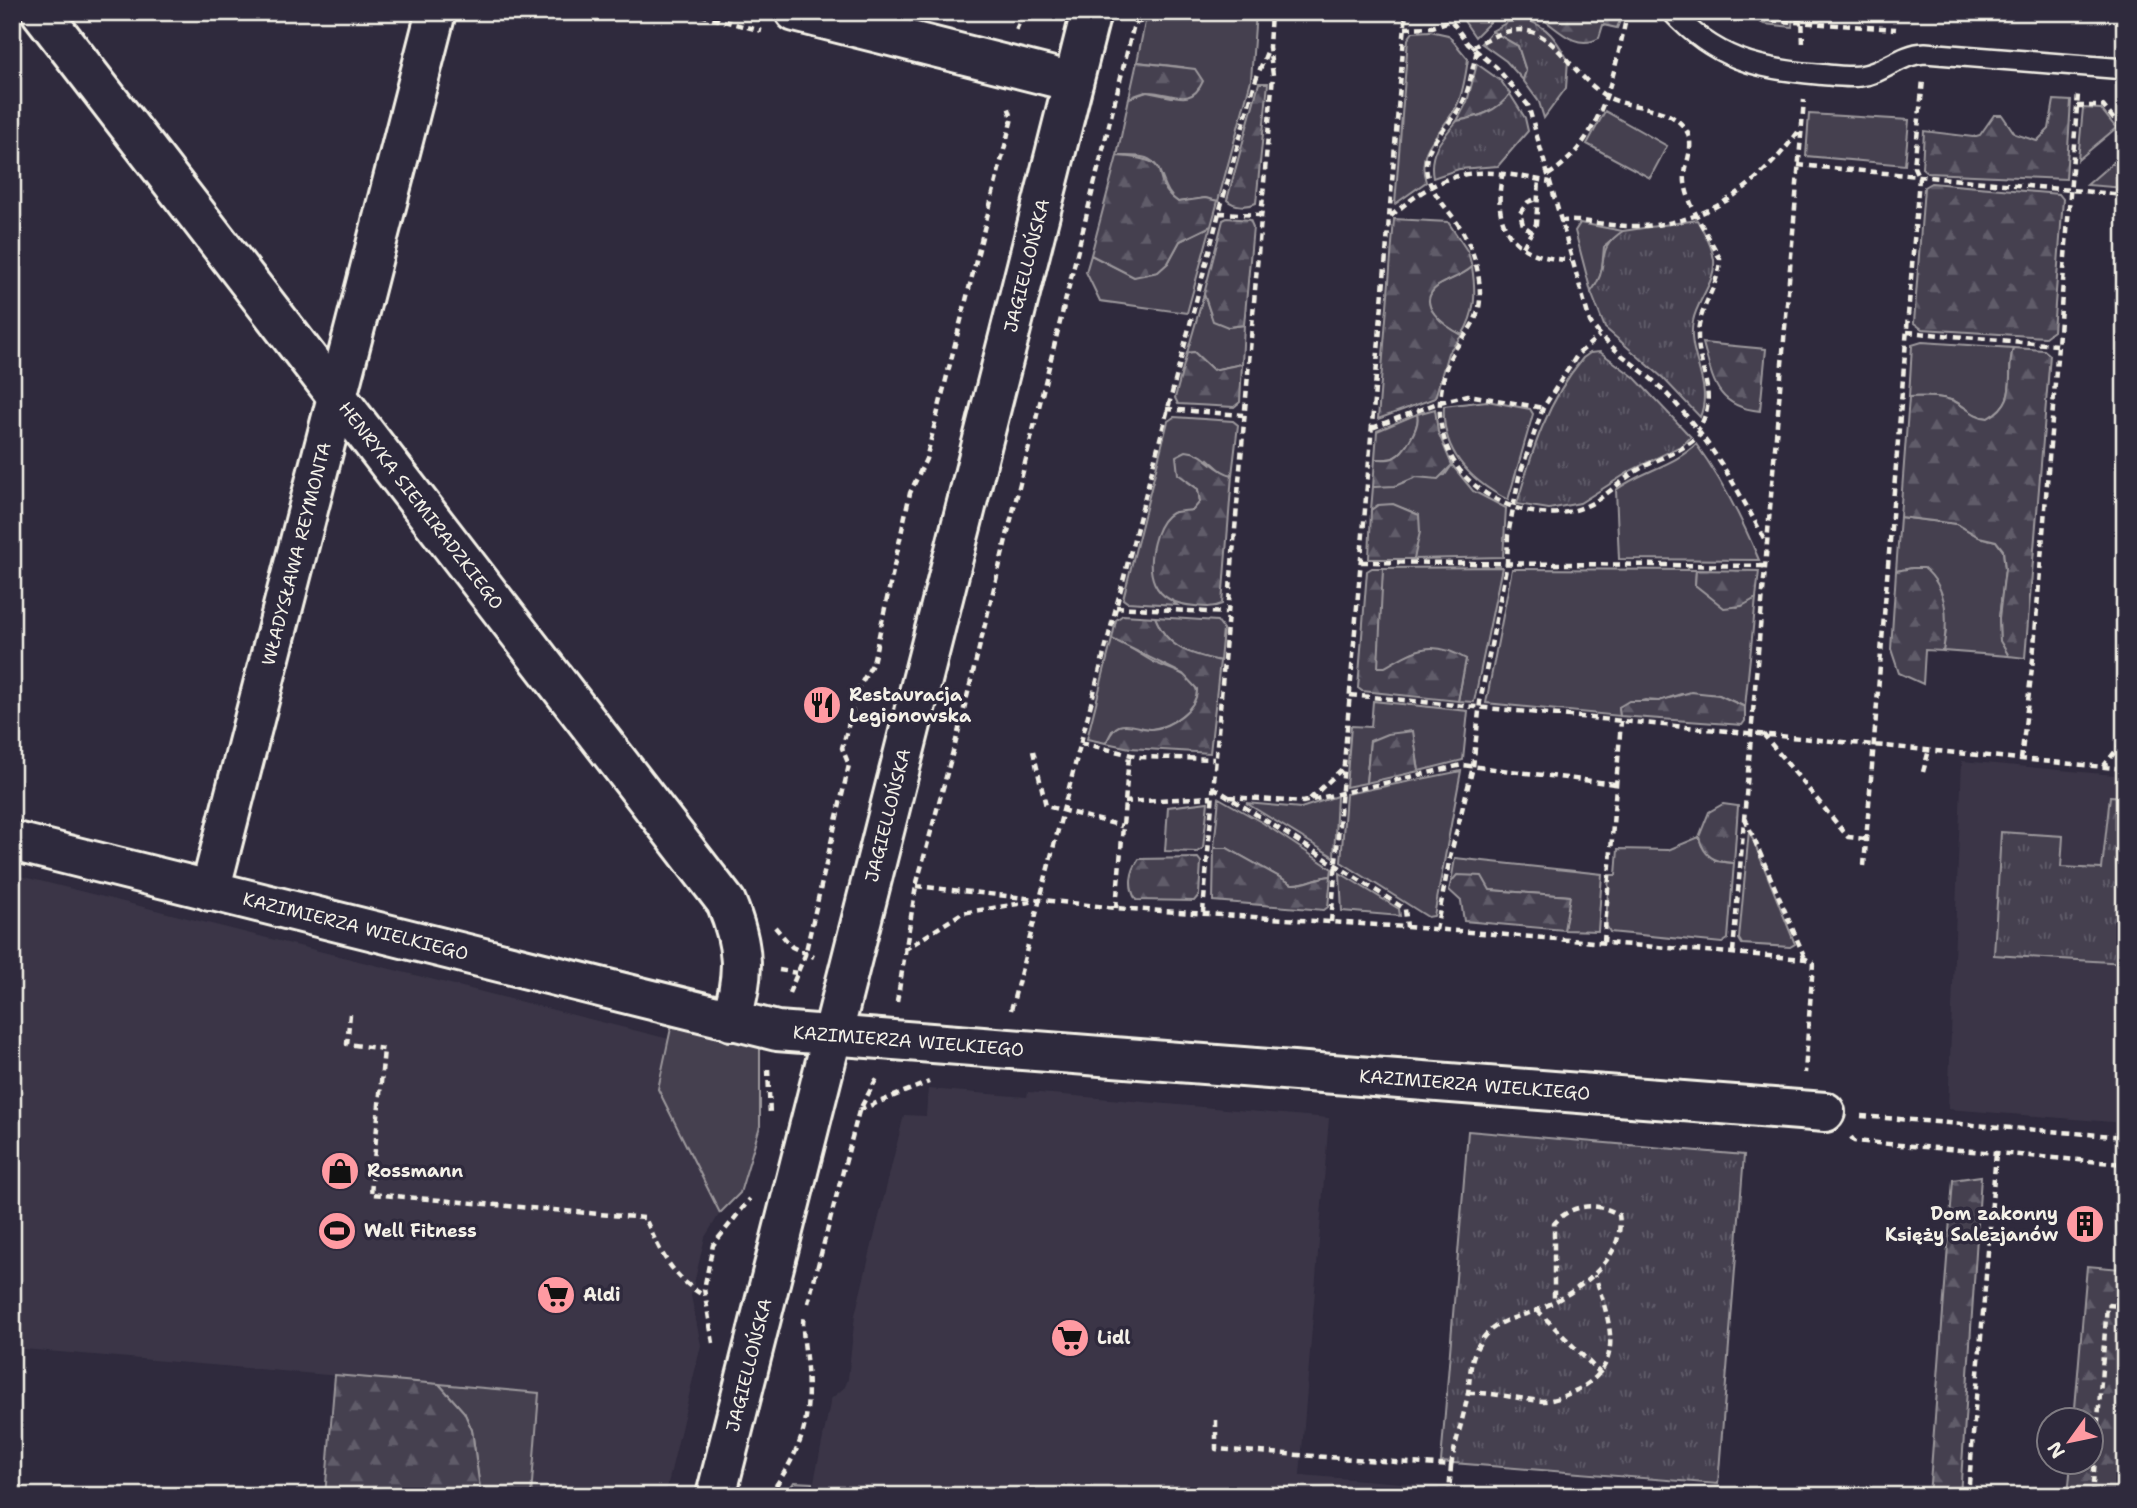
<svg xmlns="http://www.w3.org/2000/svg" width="2137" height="1508" font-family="'Shantell Sans',sans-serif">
	<defs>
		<pattern id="forest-firs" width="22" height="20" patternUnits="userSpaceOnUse" patternTransform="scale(1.75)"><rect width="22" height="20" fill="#454050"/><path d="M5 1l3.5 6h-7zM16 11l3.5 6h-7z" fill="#605c69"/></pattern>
		<pattern id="park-tufts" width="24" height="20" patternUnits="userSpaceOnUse" patternTransform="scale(1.75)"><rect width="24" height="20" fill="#454050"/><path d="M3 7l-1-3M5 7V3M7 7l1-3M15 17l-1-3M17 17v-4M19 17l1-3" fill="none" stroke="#605c69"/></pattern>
	</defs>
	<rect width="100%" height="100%" fill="#2f2a3d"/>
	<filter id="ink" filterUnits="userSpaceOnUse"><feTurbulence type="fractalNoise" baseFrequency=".0143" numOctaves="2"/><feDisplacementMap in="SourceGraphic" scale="14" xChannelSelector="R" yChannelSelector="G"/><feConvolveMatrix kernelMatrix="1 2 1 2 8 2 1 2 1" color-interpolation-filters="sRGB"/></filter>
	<g filter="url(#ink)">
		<path fill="#3b3647" d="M 1962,761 L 2125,776 L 2125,1123 L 1948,1109 Z
			M 12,874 L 669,1039 L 658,1089 L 720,1213 L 705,1237 L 691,1296 L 701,1345 L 665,1496 L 531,1496 L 539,1393 L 12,1348 Z
			M 928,1089 L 1027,1097 L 1028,1092 L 1329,1118 L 1300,1475 L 1439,1486 L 1438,1496 L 811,1496 L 831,1399 L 845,1387 L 848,1379 L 855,1315 L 904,1115 L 926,1116 Z"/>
		<path fill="#454050" stroke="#9c989c" stroke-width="2" d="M 1186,12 L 1256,12 L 1251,80 L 1218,201 L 1205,198 L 1178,202 C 1160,190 1165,165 1146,158 C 1138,155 1125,156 1117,156 L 1129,98 L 1147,92 L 1172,97 L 1183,67 L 1137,62 L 1145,22 Z
			M 1430,31 L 1448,35 L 1468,59 C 1466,73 1464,89 1458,103 C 1446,131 1414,146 1426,182 L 1395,204 L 1408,39 L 1413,32 Z
			M 2083,108 L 2101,109 L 2116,128 L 2078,160 Z
			M 1605,111 L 1667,146 L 1650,178 L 1587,144 Z
			M 1809,114 L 1909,120 L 1905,165 L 1806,156 Z
			M 2125,152 L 2125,188 L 2087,185 Z
			M 1580,223 L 1623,231 L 1604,247 L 1601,279 L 1591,292 L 1575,231 Z
			M 1211,226 L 1187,313 L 1100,301 L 1086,272 L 1091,255 L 1134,277 L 1168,263 L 1180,241 Z
			M 1472,267 C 1476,292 1476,313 1462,335 C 1446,327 1413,304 1438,286 C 1449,279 1462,276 1472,267 Z
			M 1204,294 L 1211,315 L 1228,327 L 1244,325 L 1242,364 L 1213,370 L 1194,352 L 1187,353 Z
			M 1922,342 L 2013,348 C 2005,378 2020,400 1988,418 C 1974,417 1966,407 1954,401 C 1939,395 1924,397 1909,397 L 1912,345 Z
			M 1487,401 L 1530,409 L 1533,414 L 1508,500 C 1471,481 1441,452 1444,406 Z
			M 1417,414 C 1421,425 1405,453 1393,458 C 1388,460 1381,459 1375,459 L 1377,431 Z
			M 1174,417 L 1233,421 L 1238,425 L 1232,475 L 1225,474 L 1208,459 L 1188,482 L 1198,489 L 1200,502 L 1194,510 L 1173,513 C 1156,556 1135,572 1177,605 L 1127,602 L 1123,599 L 1168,421 Z
			M 1696,444 C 1722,480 1742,519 1759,560 L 1619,559 L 1616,490 C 1641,471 1674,466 1696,444 Z
			M 1452,465 L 1473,491 L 1506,508 L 1503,557 L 1414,559 L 1419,515 C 1404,508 1386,500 1371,510 L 1373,487 L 1401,483 L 1416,477 L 1445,475 Z
			M 1900,517 L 1957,524 L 1979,537 L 1996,541 L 2003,551 L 2005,569 L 1999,618 L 2000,640 L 2009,656 L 1943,651 L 1946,630 L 1912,568 L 1896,571 Z
			M 1502,567 L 1474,702 L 1458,701 L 1466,659 C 1426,642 1421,646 1385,668 L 1378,667 L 1376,659 L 1383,568 Z
			M 1512,569 L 1696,570 L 1695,585 L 1737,607 L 1756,598 L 1745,707 L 1719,695 L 1681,694 L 1659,701 L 1645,700 L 1619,707 L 1620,716 L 1486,703 Z
			M 1155,617 L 1217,621 L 1223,629 L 1220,661 C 1188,654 1167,648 1155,617 Z
			M 1112,639 C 1127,645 1137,652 1150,660 C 1169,672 1197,671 1198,698 C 1188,713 1169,728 1151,729 C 1134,729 1127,724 1112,731 L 1106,743 L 1087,739 Z
			M 1373,701 L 1468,711 L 1463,760 L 1419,771 L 1412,731 L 1370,741 L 1366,783 L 1346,787 L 1351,726 L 1371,727 Z
			M 1461,771 L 1434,916 L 1428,917 L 1341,862 L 1346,794 Z
			M 1337,796 L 1334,857 L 1246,803 L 1301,808 Z
			M 1219,798 L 1263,823 L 1332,869 L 1331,876 C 1316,877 1306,885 1292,884 L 1227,848 L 1214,848 Z
			M 1208,802 L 1203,848 L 1197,852 L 1165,851 L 1168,807 Z
			M 1749,830 L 1795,944 L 1790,947 L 1742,944 L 1739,939 Z
			M 1699,837 L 1702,846 L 1716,861 L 1734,863 L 1728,939 L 1722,943 L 1610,932 L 1606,925 L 1609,875 L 1616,875 L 1618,849 L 1668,850 Z
			M 1455,858 L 1602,874 L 1598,931 L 1564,930 L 1569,896 L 1490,890 L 1458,875 L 1451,882 Z
			M 1340,873 L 1399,909 L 1400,916 L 1342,911 Z
			M 676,1027 L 760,1047 L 760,1126 L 740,1193 L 720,1213 L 658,1089 L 671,1028 Z
			M 439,1384 L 539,1393 L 531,1496 L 481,1496 L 472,1430 L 464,1412 Z
			M 794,1482 L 812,1483 L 811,1496 L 785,1496 Z"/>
		<path fill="url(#forest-firs)" stroke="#9c989c" stroke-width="2" d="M 1458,12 L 1510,12 L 1492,20 L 1475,37 Z
			M 1532,12 L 1618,12 L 1622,16 L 1617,28 L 1603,25 L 1599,38 C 1573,53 1554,23 1532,12 Z
			M 1741,12 L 1793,12 L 1792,27 L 1764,24 Z
			M 1492,31 L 1518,46 L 1526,71 L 1523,80 L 1506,61 L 1481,43 Z
			M 1137,62 L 1195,69 L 1203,81 C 1190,111 1169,90 1146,92 C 1141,93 1134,96 1129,98 Z
			M 1477,64 L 1501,81 L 1510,94 C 1497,112 1478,117 1457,121 L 1467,102 Z
			M 1259,83 L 1268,83 L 1256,203 C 1248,207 1234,207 1227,200 Z
			M 2054,100 L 2071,101 L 2066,179 L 1928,173 L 1922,168 L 1924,131 L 1973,137 L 1980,135 L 1994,115 L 2002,115 L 2015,134 L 2037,141 L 2049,129 Z
			M 1117,156 C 1183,160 1143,177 1178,202 L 1205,198 L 1218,201 L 1211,226 L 1180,241 L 1168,263 L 1158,272 L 1134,277 L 1091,255 Z
			M 1931,183 L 2059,194 L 2063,199 L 2053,331 L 2045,337 L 1922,329 L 1914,323 L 1924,187 Z
			M 1227,218 L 1250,220 L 1253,227 L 1244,325 L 1228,327 L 1213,321 L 1204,294 L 1223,220 Z
			M 1394,219 L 1448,222 L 1468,252 L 1472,267 C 1462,276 1449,279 1438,286 C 1413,304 1446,327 1462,335 L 1448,353 L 1435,398 L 1378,419 Z
			M 1703,343 L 1766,349 L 1760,411 C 1715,407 1713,379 1703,343 Z
			M 2013,348 L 2044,350 L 2050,355 L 2025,658 L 2009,656 L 2000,641 L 1999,618 L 2005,569 L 2003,550 L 1996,541 L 1979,537 L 1957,524 L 1900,517 L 1909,397 C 1924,397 1939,395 1954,401 C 1966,407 1974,417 1988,418 C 2020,400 2005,378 2013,348 Z
			M 1194,352 L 1213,370 L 1242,364 L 1240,402 L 1234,407 L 1178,404 L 1175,398 L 1187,353 Z
			M 1435,409 L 1438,432 L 1452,465 L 1438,479 L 1416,477 L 1395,486 L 1373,487 L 1375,459 C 1381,459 1388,460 1393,458 C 1405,453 1421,425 1417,414 Z
			M 1186,451 C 1206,452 1213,471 1232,475 L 1222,604 C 1213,608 1204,607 1195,606 C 1151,603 1144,572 1156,535 C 1159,527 1164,517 1172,513 C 1178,511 1187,511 1193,510 L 1200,502 L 1198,489 L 1178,474 L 1176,456 Z
			M 1393,504 L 1419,515 L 1420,532 L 1414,559 L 1369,559 L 1371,510 L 1378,505 Z
			M 1372,568 L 1383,568 L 1378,667 L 1385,667 C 1416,649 1432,639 1466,659 L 1458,701 L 1362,691 L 1358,688 L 1367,571 Z
			M 1912,568 L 1924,568 C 1949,589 1948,621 1943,651 L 1925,650 L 1923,684 L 1899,673 L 1891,649 L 1896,571 Z
			M 1696,570 L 1759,571 L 1756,598 L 1742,606 L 1724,608 L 1695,585 Z
			M 1123,615 L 1155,617 C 1167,648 1188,654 1220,661 L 1210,753 L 1130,748 L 1106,743 C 1110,736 1112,729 1119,726 C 1129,722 1142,729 1152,729 C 1171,727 1198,708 1197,689 L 1183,674 L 1112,639 L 1116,620 Z
			M 1691,692 L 1719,695 L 1745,707 L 1745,721 L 1742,725 L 1620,716 L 1619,707 L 1629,701 L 1659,701 Z
			M 1413,731 L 1419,771 L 1366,783 L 1370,741 L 1387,734 Z
			M 1723,804 L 1738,806 L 1734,863 C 1714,862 1704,857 1699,837 L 1709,812 Z
			M 1214,848 L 1227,848 L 1292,884 C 1306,885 1316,877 1331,876 L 1328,907 L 1324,910 L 1213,901 Z
			M 1198,858 L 1201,862 L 1199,895 L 1194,901 L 1136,900 C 1128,887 1130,872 1139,859 Z
			M 1457,875 L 1482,876 L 1490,890 L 1570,896 L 1564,930 L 1464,921 L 1461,901 L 1449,890 L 1451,882 Z
			M 1981,1176 L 1960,1496 L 1929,1496 L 1953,1180 Z
			M 2087,1266 L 2121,1269 L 2125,1266 L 2125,1496 L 2068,1496 L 2071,1463 L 2092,1462 L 2092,1420 L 2074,1420 Z
			M 335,1375 L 439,1384 L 464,1412 L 472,1430 L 481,1496 L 325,1496 Z"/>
		<path fill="url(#park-tufts)" stroke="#9c989c" stroke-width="2" d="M 1525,20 C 1548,25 1557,41 1568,60 L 1566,88 L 1544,118 L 1539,102 L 1523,80 L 1526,71 L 1518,46 L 1492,31 L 1508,22 Z
			M 1510,94 L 1525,118 L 1528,131 L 1498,166 L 1459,169 L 1433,178 C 1428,153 1441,139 1457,121 C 1478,117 1497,112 1510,94 Z
			M 1697,220 C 1704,232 1712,245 1714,260 C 1716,282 1697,300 1693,321 C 1686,355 1714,383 1700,417 L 1663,378 L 1605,328 L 1591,292 C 1612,265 1592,251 1623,231 Z
			M 1600,352 L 1634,377 L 1691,437 L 1683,445 L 1632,470 L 1580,503 L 1549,509 L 1517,504 C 1532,451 1547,401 1583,358 L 1590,353 Z
			M 2110,796 L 2125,797 L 2125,963 L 1994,955 L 2001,832 L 2063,836 L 2061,867 L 2102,869 Z
			M 1468,1131 L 1744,1155 L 1718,1484 L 1441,1462 Z"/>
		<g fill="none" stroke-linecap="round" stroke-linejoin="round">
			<defs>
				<path id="service" d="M 1672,12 C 1714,58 1756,69 1817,74 C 1831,75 1847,78 1860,76 C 1885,73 1900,54 1925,53 L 2125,69"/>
				<g id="minor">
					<path id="s1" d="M 41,12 L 726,902 C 745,947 745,975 731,1021"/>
					<path d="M 795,12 L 1073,82"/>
					<path id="s2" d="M 12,841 L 777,1031 L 1825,1112"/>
					<path id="s3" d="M 210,891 L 436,12"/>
				</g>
				<g id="tertiary">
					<path id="s4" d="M 716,1496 L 1091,12"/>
				</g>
			</defs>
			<use href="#service" stroke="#f4f1e8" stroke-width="24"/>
			<use href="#minor" stroke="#f4f1e8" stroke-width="44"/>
			<use href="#tertiary" stroke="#f4f1e8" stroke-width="44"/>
			<path stroke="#f4f1e8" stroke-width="4.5" stroke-dasharray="7 5" stroke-linecap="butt" d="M 689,12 L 762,31
				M 1445,12 L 1468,44 L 1496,67 L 1528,105 L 1590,322 C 1609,350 1638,365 1661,388 C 1707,434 1737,487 1767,544
				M 1749,12 L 1766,20 L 1896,29
				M 1802,12 L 1803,46
				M 1135,23 L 1178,12
				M 1405,28 L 1432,27 L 1450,21
				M 1016,30 L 1024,12
				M 1472,48 C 1547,0 1554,60 1604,95 C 1627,110 1663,103 1683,126 C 1699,144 1683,162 1685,182 C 1688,208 1709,235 1720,259 C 1719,287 1698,308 1698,336 C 1698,372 1720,395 1698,430
				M 1477,51 C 1472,68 1470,87 1463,102 C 1453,123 1426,141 1426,165 C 1426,192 1453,212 1464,234 C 1474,252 1480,274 1480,295 C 1481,324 1460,337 1449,360 C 1444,372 1441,389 1440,402 C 1438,431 1449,464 1472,483 C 1505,511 1554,525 1594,502 C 1608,494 1620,482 1633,473 C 1656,458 1680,454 1701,434
				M 2077,106 L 2103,106 L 2125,133
				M 1798,165 L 2125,195
				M 1503,172 C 1490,227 1514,259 1571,260
				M 1548,175 C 1601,143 1614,75 1626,19 L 1633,12
				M 1219,213 L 1259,215
				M 1391,216 C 1450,165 1478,167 1550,182
				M 1560,221 C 1584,219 1606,226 1630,226 C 1705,228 1759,186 1801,128
				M 1532,232 L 1523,225 L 1520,213 L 1528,202 L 1538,198
				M 1523,247 L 1536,224 L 1539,180
				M 1907,332 L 2057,345
				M 1166,409 L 1243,415
				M 1372,428 L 1440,402 L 1468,395 L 1543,408
				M 1361,562 L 1766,566
				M 1116,607 L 1226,613
				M 1350,695 L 2125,769
				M 1763,734 L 1848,837 L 1866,839
				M 1081,743 L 1140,757 L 1214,759
				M 1033,751 L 1046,806 L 1122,826
				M 2021,760 L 2033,659 L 2078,94
				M 2103,767 L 2125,739
				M 1923,772 L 1929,750
				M 1213,787 L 1405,909 L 1407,927
				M 1229,797 L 1303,802 L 1462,765 L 1615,784
				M 1310,799 L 1344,767
				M 1124,802 L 1212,797
				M 1745,818 L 1805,958
				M 1864,866 L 1919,178 L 1914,167 L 1923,80
				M 916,886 L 1116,908 L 1407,927 L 1806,959 L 1813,963 L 1805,1073
				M 1116,908 L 1129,756
				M 1203,912 L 1273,75 L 1269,47 L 1271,12
				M 1331,922 L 1406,12
				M 775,927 L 792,947 L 814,957
				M 1436,930 L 1450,857 L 1473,767 L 1480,702 L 1507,563 L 1508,535 L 1519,477 L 1543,408 L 1578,354 L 1599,336
				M 1604,942 L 1621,721
				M 904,950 L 962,913 L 1036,901
				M 1733,952 L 1804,100
				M 779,970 L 797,973
				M 789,993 L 805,955 L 849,765 L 842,748 L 859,687 L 873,663 L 910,493 L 926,459 L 1012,118 L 1008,106
				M 897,1002 L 916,886 L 958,733 L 1137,12
				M 1011,1010 L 1219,213 L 1256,79 L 1269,47
				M 350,1014 L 347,1044 L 384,1049 L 371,1194 L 645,1218 C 659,1250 672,1277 703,1295
				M 768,1069 L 770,1116
				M 859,1110 L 929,1082
				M 1861,1116 L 2125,1137
				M 1851,1137 L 1854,1141 L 2125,1164
				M 808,1303 L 859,1111 L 877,1078
				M 1537,1310 L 1601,1374
				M 713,1343 L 704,1289 L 713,1245 L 750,1199
				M 1468,1393 C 1493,1392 1518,1399 1543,1401 C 1556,1401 1568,1394 1579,1389 C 1628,1363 1608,1319 1595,1275
				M 1216,1420 L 1216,1449 L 1451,1466 L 1449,1496
				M 1451,1466 C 1455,1442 1464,1417 1468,1393 C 1471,1371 1469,1357 1483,1338 C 1499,1317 1522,1318 1544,1307 C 1579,1290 1626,1259 1619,1215 C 1597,1201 1570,1204 1554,1224 L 1554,1302
				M 769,1496 C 801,1449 811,1427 807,1369 C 806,1352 801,1331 804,1314
				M 1968,1496 L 1996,1153
				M 2092,1496 L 2107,1305 L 2125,1306"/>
			<use href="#service" stroke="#2f2a3d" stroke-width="19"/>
			<use href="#minor" stroke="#2f2a3d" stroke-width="38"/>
			<use href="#tertiary" stroke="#2f2a3d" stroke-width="38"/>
		</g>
	</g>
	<defs>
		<symbol id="restaurant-disc" viewBox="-11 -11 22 22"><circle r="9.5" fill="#ff9aa2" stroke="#2f2a3d"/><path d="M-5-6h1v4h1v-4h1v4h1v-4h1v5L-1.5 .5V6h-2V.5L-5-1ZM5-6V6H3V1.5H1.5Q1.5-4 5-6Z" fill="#111"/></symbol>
		<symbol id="shop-disc" viewBox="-11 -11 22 22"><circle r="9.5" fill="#ff9aa2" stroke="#2f2a3d"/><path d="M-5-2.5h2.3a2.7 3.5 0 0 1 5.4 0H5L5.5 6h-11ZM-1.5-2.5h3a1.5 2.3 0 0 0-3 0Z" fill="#111"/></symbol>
		<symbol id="building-disc" viewBox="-11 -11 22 22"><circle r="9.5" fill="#ff9aa2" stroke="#2f2a3d"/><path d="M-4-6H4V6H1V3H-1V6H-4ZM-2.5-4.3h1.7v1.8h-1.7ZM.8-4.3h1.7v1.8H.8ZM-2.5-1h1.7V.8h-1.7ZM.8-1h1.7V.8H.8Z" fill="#111"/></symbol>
		<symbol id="stadium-disc" viewBox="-11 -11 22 22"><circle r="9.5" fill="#ff9aa2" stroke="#2f2a3d"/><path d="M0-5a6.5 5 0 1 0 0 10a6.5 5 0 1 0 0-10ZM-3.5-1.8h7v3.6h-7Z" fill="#111"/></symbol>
		<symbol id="supermarket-disc" viewBox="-11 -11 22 22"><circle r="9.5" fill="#ff9aa2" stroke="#2f2a3d"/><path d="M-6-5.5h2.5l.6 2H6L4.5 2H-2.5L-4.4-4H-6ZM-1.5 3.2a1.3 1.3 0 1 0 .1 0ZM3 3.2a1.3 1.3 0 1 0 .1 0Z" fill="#111"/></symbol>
	</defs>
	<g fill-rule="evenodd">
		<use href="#restaurant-disc" x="800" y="683" width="44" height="44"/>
		<use href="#shop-disc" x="318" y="1149" width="44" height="44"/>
		<use href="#building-disc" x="2063" y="1202" width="44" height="44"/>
		<use href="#stadium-disc" x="315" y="1209" width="44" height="44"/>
		<use href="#supermarket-disc" x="534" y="1273" width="44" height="44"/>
		<use href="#supermarket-disc" x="1048" y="1316" width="44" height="44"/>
	</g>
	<g text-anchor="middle" stroke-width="7" stroke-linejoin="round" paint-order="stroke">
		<g font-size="18" fill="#f4f1e8" stroke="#2f2a3d">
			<text dy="6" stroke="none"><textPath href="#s4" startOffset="1269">JAGIELLOŃSKA</textPath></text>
			<text dy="6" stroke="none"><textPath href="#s1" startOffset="623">HENRYKA SIEMIRADZKIEGO</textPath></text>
			<text dy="6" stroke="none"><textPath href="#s3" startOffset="348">WŁADYSŁAWA REYMONTA</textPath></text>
			<text dy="6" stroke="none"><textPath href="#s4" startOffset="702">JAGIELLOŃSKA</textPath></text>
			<text dy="6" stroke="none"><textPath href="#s2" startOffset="354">KAZIMIERZA WIELKIEGO</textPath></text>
			<text dy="6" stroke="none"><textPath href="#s2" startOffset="920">KAZIMIERZA WIELKIEGO</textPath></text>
			<text dy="6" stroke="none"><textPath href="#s2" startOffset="1488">KAZIMIERZA WIELKIEGO</textPath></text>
			<text dy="6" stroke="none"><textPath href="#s4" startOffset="135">JAGIELLOŃSKA</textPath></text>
		</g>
		<g font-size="18" font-weight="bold" fill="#f4f1e8" stroke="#2f2a3d" text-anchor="start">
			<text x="849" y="701">Restauracja<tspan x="849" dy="21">Legionowska</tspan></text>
			<text x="367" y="1177">Rossmann</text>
			<text x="2058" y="1220" text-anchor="end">Dom zakonny<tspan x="2058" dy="21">Księży Salezjanów</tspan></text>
			<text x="364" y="1237">Well Fitness</text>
			<text x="583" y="1301">Aldi</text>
			<text x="1097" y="1344">Lidl</text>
		</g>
	</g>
	<rect width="2137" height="1508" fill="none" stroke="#2f2a3d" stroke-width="42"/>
	<rect x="21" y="21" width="2095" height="1466" fill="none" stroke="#f4f1e8" stroke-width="2.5" filter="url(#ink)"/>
	<g transform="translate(2070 1441) rotate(237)"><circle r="33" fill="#2f2a3d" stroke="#7e7a81" stroke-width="2"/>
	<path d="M0-5L12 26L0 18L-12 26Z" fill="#ff9aa2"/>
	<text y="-10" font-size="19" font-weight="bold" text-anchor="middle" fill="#f4f1e8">N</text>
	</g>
</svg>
